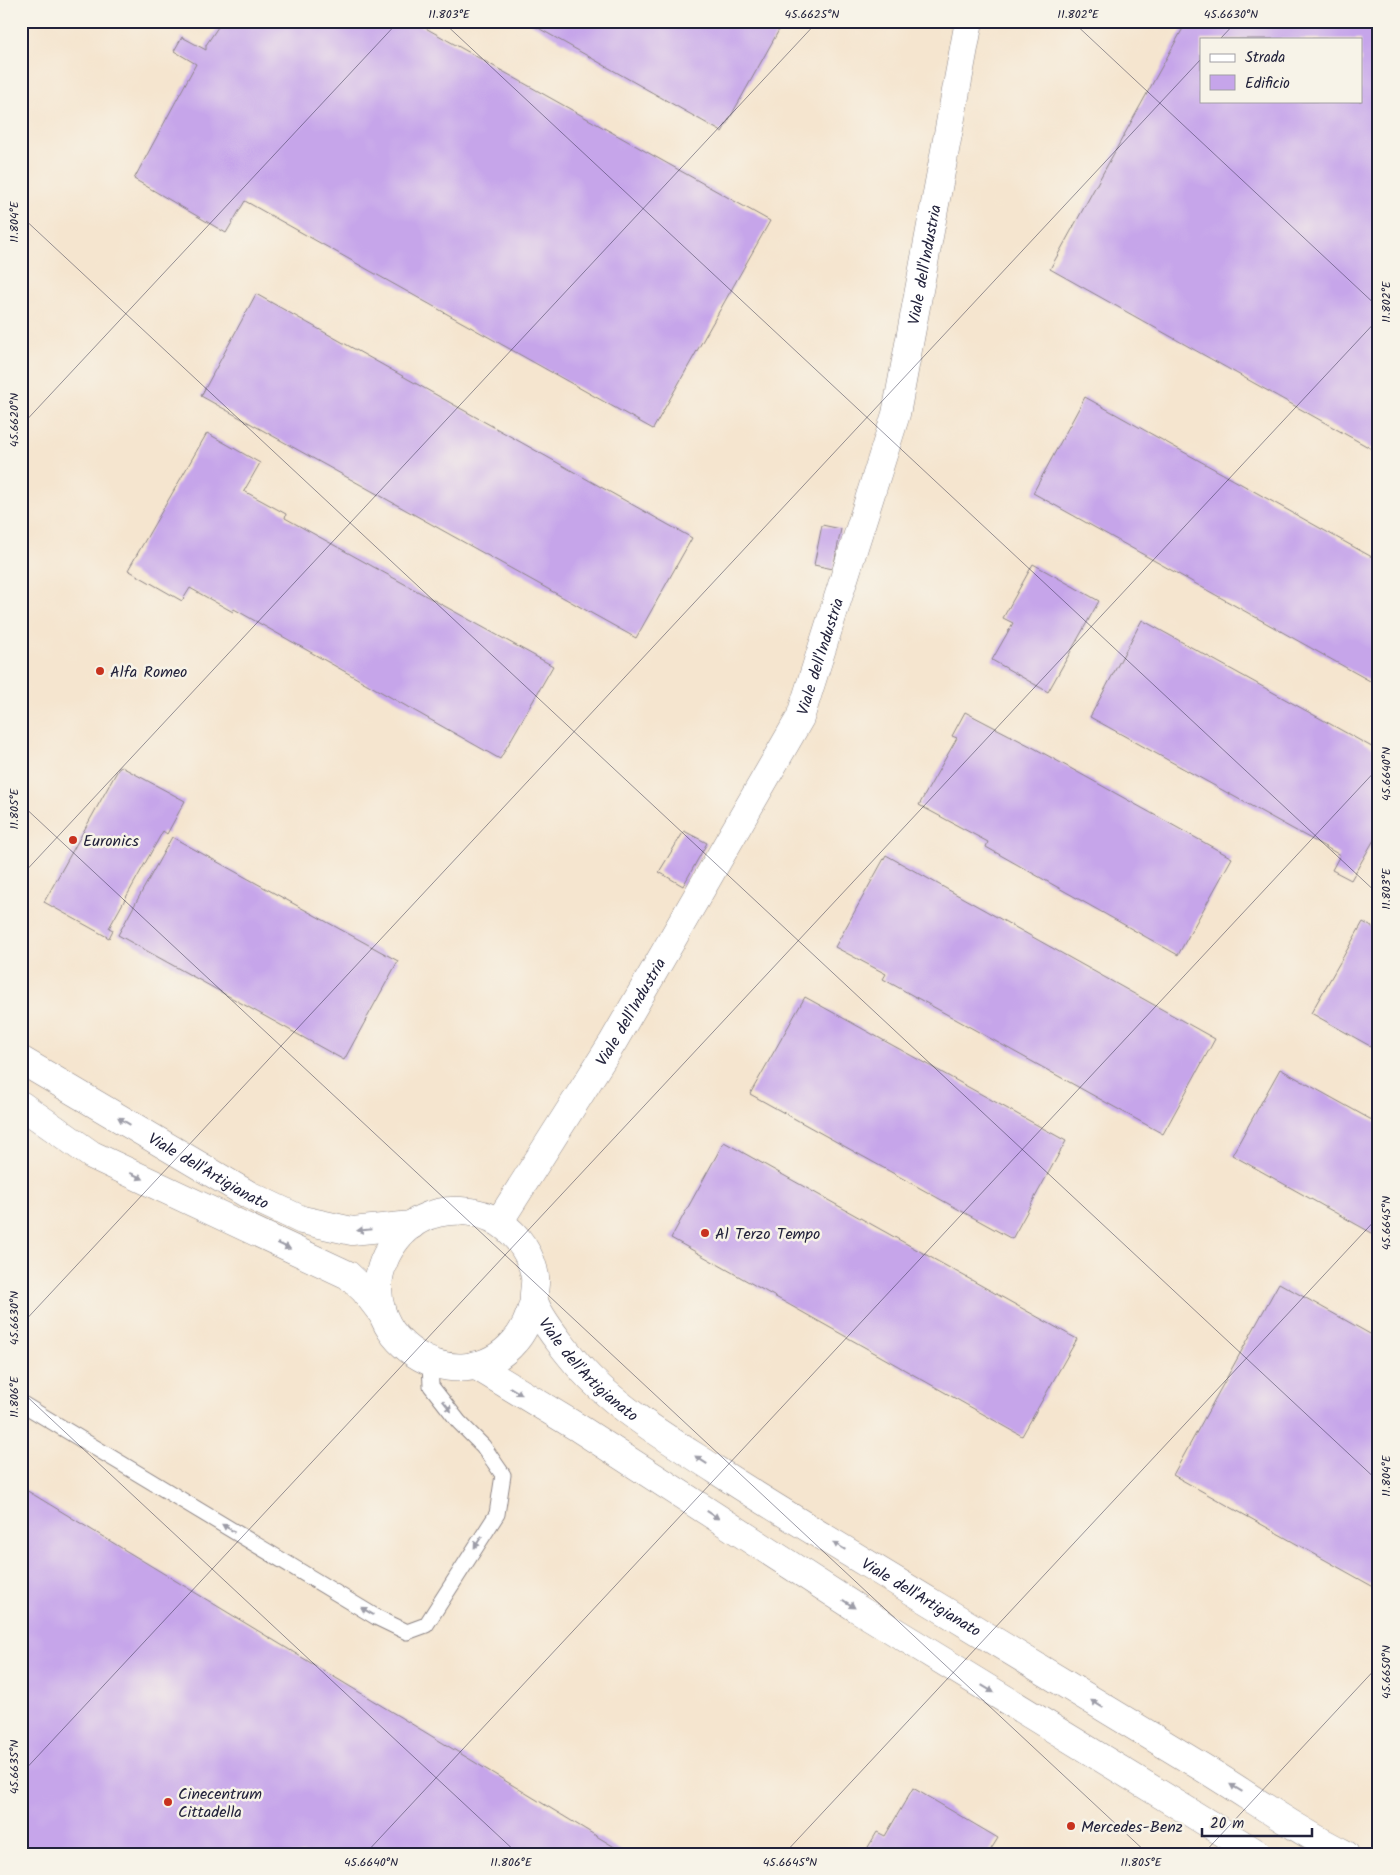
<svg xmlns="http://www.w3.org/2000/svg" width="1400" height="1875" font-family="Kalam,sans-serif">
	<rect width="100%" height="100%" fill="#f7f3e8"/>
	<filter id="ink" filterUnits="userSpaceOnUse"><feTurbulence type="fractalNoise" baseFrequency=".02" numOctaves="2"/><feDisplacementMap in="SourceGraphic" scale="10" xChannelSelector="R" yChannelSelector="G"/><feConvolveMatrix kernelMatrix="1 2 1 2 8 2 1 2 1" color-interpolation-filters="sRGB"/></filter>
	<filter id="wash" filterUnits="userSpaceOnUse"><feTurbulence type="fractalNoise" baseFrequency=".0096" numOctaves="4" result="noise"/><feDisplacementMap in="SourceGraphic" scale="20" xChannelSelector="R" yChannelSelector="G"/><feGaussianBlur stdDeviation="1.12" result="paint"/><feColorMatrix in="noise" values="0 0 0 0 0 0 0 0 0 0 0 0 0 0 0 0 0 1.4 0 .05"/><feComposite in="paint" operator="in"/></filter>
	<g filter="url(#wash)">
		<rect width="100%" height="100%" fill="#f5e5cf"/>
		<g id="blocks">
			<path fill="#c6a5ea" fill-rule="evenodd" d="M 222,21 L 413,21 L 770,221 L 653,429 L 245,201 L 226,233 L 134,179 L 196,64 L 174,51 L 182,37 L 206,50 L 206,45 Z
				M 526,21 L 784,21 L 722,132 Z
				M 1187,21 L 1379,21 L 1379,453 L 1050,269 ZM 1201,39 L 1361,39 L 1361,101 L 1201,101 Z
				M 256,294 L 692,538 L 636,638 L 201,396 Z
				M 1085,397 L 1379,561 L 1379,686 L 1033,493 Z
				M 207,433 L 260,463 L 244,491 L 286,514 L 285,518 L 553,666 L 500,759 L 234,609 L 233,612 L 190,588 L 182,601 L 128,570 Z
				M 822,525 L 841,529 L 833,569 L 814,565 Z
				M 1033,564 L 1099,601 L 1048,692 L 992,660 L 1013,623 L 1003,618 Z
				M 1142,620 L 1379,751 L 1379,831 L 1351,880 L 1332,870 L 1340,855 L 1090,717 Z
				M 965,712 L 1034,748 L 1232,858 L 1178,955 L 986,847 L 988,842 L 919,805 L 957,738 L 952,736 Z
				M 120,766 L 185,801 L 167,834 L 163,831 L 109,928 L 113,930 L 109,938 L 44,902 Z
				M 684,831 L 707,843 L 683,886 L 659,872 Z
				M 172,837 L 398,961 L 344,1060 L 118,935 Z
				M 886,855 L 1215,1039 L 1163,1134 L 883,979 L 886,974 L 835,947 Z
				M 1363,922 L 1379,931 L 1379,1051 L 1311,1013 Z
				M 805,997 L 1066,1141 L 1012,1239 L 750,1094 Z
				M 1280,1069 L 1379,1124 L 1379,1237 L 1232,1155 Z
				M 724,1142 L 1077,1339 L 1022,1436 L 671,1238 Z
				M 1279,1283 L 1379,1339 L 1379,1590 L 1173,1475 Z
				M 21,1487 L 626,1854 L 21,1854 Z
				M 913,1788 L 998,1838 L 988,1854 L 864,1854 L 877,1832 L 885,1836 Z"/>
		</g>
	</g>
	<g filter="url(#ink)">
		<use href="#blocks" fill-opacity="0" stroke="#8c8485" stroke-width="1"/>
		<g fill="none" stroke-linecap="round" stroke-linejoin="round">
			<defs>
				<path id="service" d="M 21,1403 L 376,1617 L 407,1632 L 426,1625 L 497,1514 L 503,1475 L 483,1446 L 459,1422 L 431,1386 L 430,1363"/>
				<g id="minor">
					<path id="s1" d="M 21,1060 L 249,1195 L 302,1220 L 352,1231 L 412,1225"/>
					<path d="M 21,1105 L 92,1155 L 348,1275 L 364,1290 L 381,1312"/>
					<path id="s2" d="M 499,1222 L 613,1042 L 800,718 L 896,414 L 969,21"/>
					<path id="s3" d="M 534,1301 C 530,1316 525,1330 515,1341 C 458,1408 348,1336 386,1256 C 394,1240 405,1227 421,1219 C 445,1207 477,1208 500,1223 C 518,1235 532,1256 535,1277 C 536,1285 533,1293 534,1300 C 538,1318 576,1364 590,1378 C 627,1415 673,1442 716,1470 C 787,1516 860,1559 932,1603 C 1023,1658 1114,1714 1205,1769 C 1251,1797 1296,1830 1345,1854"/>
					<path d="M 475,1365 L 577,1427 L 858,1609 L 1258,1854"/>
				</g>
			</defs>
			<use href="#service" stroke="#8c8485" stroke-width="17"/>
			<use href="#minor" stroke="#8c8485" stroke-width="29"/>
			<use href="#service" stroke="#fff" stroke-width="15"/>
			<use href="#minor" stroke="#fff" stroke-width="28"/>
		</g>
		<defs><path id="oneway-solid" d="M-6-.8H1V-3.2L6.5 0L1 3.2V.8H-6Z" transform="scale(1.25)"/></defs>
		<g fill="#9c9ca7">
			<use href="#oneway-solid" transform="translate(124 1121) rotate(-149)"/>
			<use href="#oneway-solid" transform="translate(137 1176) rotate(25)"/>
			<use href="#oneway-solid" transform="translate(364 1230) rotate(174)"/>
			<use href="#oneway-solid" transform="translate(284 1246) rotate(25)"/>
			<use href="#oneway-solid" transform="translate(516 1391) rotate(32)"/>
			<use href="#oneway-solid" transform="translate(447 1406) rotate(52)"/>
			<use href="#oneway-solid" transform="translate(701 1460) rotate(-147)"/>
			<use href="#oneway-solid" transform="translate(713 1515) rotate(33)"/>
			<use href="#oneway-solid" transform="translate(228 1528) rotate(-149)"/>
			<use href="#oneway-solid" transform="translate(478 1542) rotate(123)"/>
			<use href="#oneway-solid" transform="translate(839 1546) rotate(-149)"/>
			<use href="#oneway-solid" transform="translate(849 1604) rotate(33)"/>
			<use href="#oneway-solid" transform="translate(367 1611) rotate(-149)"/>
			<use href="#oneway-solid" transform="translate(988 1689) rotate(31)"/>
			<use href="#oneway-solid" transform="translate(1097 1704) rotate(-149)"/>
			<use href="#oneway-solid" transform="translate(1236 1788) rotate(-149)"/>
		</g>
	</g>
	<path fill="none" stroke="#22223b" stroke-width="1" stroke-opacity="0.45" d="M 442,21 L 1379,895M 1072,21 L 1379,308M 1220,39 L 1237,21M 21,216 L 1379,1482M 21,426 L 399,21M 21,804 L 1148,1854M 21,876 L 818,21M 21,1325 L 1201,59M 21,1391 L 518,1854M 21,1774 L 1379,318M 365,1854 L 1379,767M 784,1854 L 1379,1216M 1203,1854 L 1379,1665"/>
	<g fill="#c8321e" stroke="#f7f3e8" stroke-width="2">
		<circle cx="100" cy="671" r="5"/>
		<circle cx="73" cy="840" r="5"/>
		<circle cx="705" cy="1233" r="5"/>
		<circle cx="168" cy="1802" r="5"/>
		<circle cx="1071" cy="1826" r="5"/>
	</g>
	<g text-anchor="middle" stroke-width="5" stroke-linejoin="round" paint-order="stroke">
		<g font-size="16" fill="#22223b" stroke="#f7f3e8">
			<text dy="6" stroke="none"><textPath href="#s2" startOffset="1058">Viale dell'Industria</textPath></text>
			<text dy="6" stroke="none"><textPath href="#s2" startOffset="652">Viale dell'Industria</textPath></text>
			<text dy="6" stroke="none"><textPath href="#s2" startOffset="248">Viale dell'Industria</textPath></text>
			<text dy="6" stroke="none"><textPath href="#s1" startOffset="218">Viale dell'Artigianato</textPath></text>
			<text dy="6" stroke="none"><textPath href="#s3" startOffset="580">Viale dell'Artigianato</textPath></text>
			<text dy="6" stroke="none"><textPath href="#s3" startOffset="985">Viale dell'Artigianato</textPath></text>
		</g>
		<g font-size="16" fill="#22223b" stroke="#f7f3e8" text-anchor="start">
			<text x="110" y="677">Alfa Romeo</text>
			<text x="83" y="846">Euronics</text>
			<text x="715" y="1239">Al Terzo Tempo</text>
			<text x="178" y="1799">Cinecentrum<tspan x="178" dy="18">Cittadella</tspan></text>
			<text x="1081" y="1832">Mercedes-Benz</text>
		</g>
	</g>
	<rect width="1400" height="1875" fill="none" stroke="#f7f3e8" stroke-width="55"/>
	<rect x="1200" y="38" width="162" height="65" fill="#f7f3e8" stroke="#a29fa3"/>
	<rect x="1210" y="54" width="25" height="8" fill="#ffffff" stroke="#a29fa3"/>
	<text x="1245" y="62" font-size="15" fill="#22223b">Strada</text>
	<rect x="1210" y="75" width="25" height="15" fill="#c6a5ea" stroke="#a29fa3"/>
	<text x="1245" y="88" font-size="15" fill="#22223b">Edificio</text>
	<path d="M1202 1828v8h110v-8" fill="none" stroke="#22223b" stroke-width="2.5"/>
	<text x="1210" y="1828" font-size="15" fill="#22223b" stroke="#f7f3e8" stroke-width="4" paint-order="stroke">20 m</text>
	<rect x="28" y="28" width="1344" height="1820" fill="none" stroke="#22223b" stroke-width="2"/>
	<g font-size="12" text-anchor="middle" fill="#22223b">
		<text x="449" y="18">11.803°E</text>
		<text x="812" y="18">45.6625°N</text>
		<text x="1078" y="18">11.802°E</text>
		<text x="1231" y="18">45.6630°N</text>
		<text transform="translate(14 222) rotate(-90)" y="4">11.804°E</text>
		<text transform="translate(1386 302) rotate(-90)" y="4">11.802°E</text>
		<text transform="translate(14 420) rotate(-90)" y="4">45.6620°N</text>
		<text transform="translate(1386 774) rotate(-90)" y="4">45.6640°N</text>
		<text transform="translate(14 809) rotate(-90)" y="4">11.805°E</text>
		<text transform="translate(1386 889) rotate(-90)" y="4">11.803°E</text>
		<text transform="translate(1386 1223) rotate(-90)" y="4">45.6645°N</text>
		<text transform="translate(14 1318) rotate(-90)" y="4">45.6630°N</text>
		<text transform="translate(14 1397) rotate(-90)" y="4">11.806°E</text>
		<text transform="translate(1386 1476) rotate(-90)" y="4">11.804°E</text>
		<text transform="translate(1386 1672) rotate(-90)" y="4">45.6650°N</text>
		<text transform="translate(14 1767) rotate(-90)" y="4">45.6635°N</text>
		<text x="371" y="1866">45.6640°N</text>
		<text x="511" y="1866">11.806°E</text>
		<text x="790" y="1866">45.6645°N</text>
		<text x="1141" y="1866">11.805°E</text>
	</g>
</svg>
